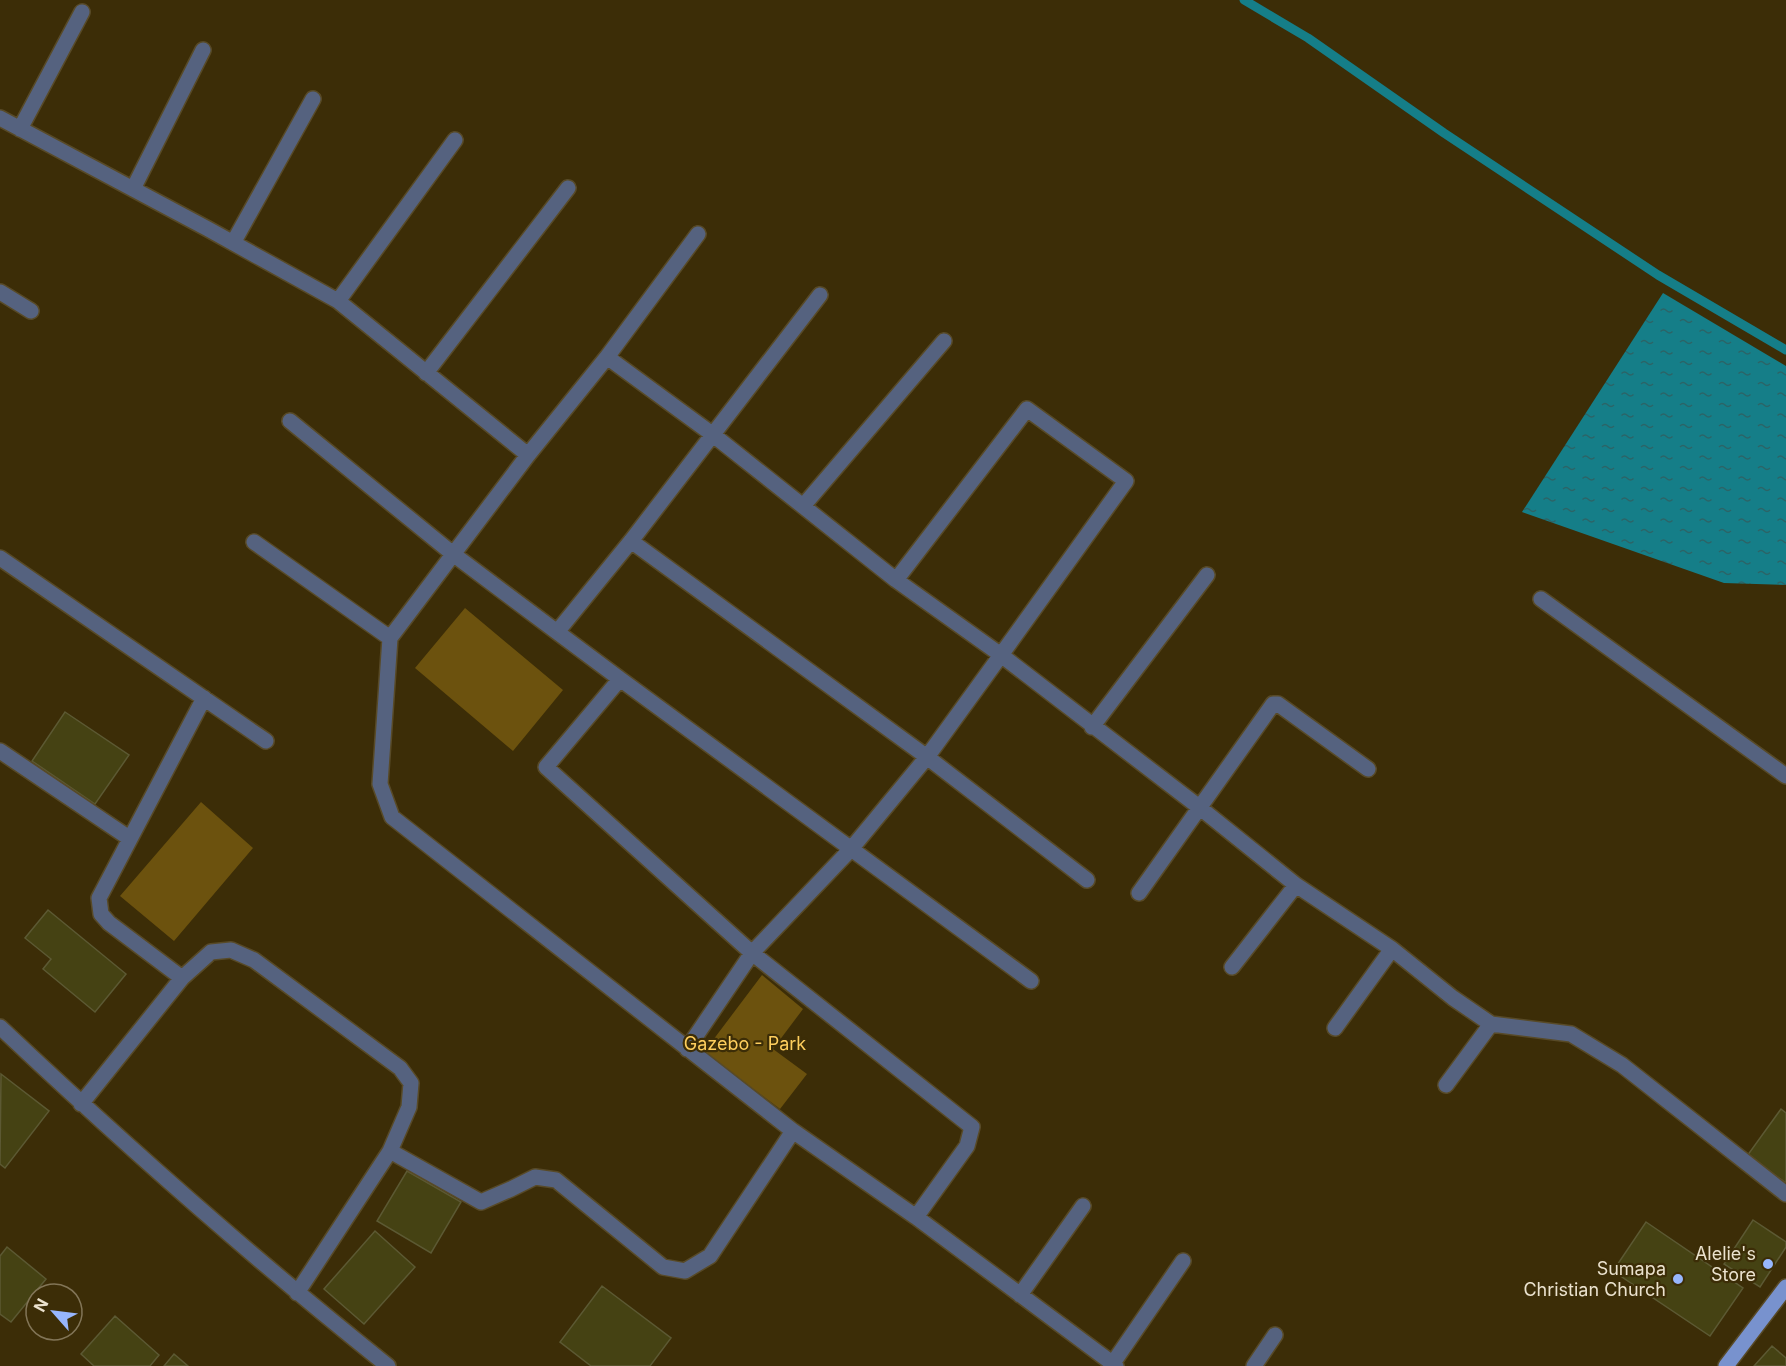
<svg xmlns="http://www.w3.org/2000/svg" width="1786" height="1366" font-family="Inter,sans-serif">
	<defs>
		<pattern id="water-ripples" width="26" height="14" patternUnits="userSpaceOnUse" patternTransform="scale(1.5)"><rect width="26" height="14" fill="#157e88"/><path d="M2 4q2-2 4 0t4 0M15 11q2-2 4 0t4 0" fill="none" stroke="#2b6467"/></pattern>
	</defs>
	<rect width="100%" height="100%" fill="#3c2d07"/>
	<path fill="#6c520e" d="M 465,608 L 563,690 L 513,751 L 415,668 Z
		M 201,802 L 253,848 L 174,941 L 120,896 Z
		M 762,975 L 803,1009 L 773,1049 L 807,1074 L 780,1109 L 704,1052 Z"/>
	<path fill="url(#water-ripples)" d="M 1663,293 L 1786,366 L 1786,585 L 1724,583 L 1522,512 Z"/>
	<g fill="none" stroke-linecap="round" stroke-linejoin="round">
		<path stroke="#157e88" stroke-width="9" d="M 1244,0 L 1308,38 L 1444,133 L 1658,275 L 1786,350"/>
	</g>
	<path fill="#454213" stroke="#5c5933" stroke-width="1.5" d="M 65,712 L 129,755 L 95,804 L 32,761 Z
		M 48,910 L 126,974 L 95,1012 L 43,969 L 51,959 L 25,938 Z
		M 1,1074 L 49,1111 L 5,1168 L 0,1164 Z
		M 1781,1109 L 1786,1113 L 1786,1183 L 1747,1156 Z
		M 407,1171 L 461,1202 L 431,1253 L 377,1221 Z
		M 1753,1220 L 1786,1242 L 1786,1247 L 1760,1287 L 1724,1264 Z
		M 1646,1222 L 1743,1288 L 1710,1336 L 1613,1271 Z
		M 375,1231 L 415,1267 L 364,1324 L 324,1289 Z
		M 7,1247 L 46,1279 L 11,1322 L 0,1314 L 0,1256 Z
		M 602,1286 L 671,1338 L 650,1366 L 591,1366 L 560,1342 Z
		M 115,1316 L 159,1355 L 150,1366 L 94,1366 L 81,1354 Z
		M 1772,1346 L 1786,1358 L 1786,1366 L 1754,1366 Z
		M 174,1354 L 188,1366 L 164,1366 Z"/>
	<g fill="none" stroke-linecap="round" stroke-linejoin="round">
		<defs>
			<path id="minor" d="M 0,118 L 208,229 L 338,301 L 528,455
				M 20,129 L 82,12
				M 133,189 L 203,50
				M 698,234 L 607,357 L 528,455 L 390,638 L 380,784 L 392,817 L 793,1131 L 916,1217 L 1116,1366
				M 233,243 L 313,99
				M 0,292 L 31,311
				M 338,301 L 455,140
				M 607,357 L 712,434 L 896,580 L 1001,655 L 927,757 L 851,849 L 752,953 L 687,1049
				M 426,373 L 568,188
				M 290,421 L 453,554 L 557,632
				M 803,506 L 944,341
				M 631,541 L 927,757 L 1087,880
				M 254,542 L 390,638
				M 0,558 L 266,741
				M 896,580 L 1027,409 L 1126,481 L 1001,655 L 1199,807 L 1296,885 L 1392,949 L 1453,998 L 1491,1024 L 1571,1034 L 1622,1065 L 1786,1194
				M 1541,599 L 1786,776
				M 620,679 L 557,632 L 631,541 L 820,295
				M 1092,727 L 1207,575
				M 0,751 L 129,838
				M 1139,893 L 1273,704 L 1278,704 L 1368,769
				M 1232,967 L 1296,885
				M 182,978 L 109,923 L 101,914 L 99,898 L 204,698
				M 0,1027 C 125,1145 254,1259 388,1366
				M 1335,1028 L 1392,949
				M 1446,1085 L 1491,1024
				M 81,1104 L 182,978 L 211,952 L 231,950 L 254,960 L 400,1068 L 411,1083 L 409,1107 L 390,1151 L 297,1293
				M 390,1151 L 481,1202 L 511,1189 L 535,1177 L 556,1180 L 663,1267 L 685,1271 L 710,1256 L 793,1131
				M 916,1217 L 967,1146 L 972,1127 L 752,953 L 546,767 L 620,679 L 1031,981
				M 1020,1295 L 1083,1206
				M 1113,1363 L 1183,1261
				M 1254,1366 L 1275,1335"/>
			<path id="major" d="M 1726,1366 L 1786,1287"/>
		</defs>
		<use href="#minor" stroke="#584a27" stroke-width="18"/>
		<use href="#major" stroke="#584a27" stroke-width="18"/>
		<use href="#minor" stroke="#55627f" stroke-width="15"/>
		<use href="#major" stroke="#7892ce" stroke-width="15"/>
	</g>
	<g fill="#97b6fd" stroke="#3c2d07" stroke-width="2">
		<circle cx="1768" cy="1264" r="6"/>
		<circle cx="1678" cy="1279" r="6"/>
	</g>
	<g text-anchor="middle" stroke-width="4.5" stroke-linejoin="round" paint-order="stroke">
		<g font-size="18" fill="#fece5d" stroke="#3c2d07">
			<text x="745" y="1050">Gazebo - Park</text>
		</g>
		<g font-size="18" fill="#ebe2ce" stroke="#3c2d07" text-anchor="end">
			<text x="1756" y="1260">Alelie's<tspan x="1756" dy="21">Store</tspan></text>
			<text x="1666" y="1275">Sumapa<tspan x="1666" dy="21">Christian Church</tspan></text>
		</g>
	</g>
	<g transform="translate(54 1312) rotate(298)"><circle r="28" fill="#3c2d07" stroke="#827557" stroke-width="1.5"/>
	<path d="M0-4.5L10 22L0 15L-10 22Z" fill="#97b6fd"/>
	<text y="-9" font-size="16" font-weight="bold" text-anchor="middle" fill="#ebe2ce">N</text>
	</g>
</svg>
